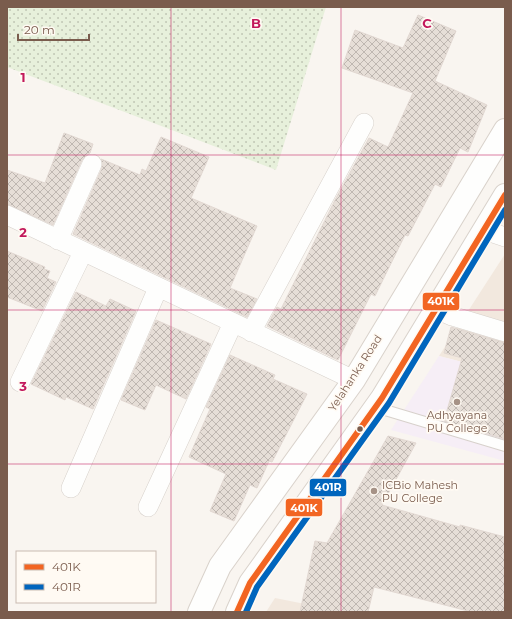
<svg xmlns="http://www.w3.org/2000/svg" width="512" height="619" font-family="Montserrat,sans-serif">
	<defs>
		<pattern id="grass-dots" width="8" height="8" patternUnits="userSpaceOnUse"><rect width="8" height="8" fill="#e7f0db"/><path d="M2 2h.1M6 6h.1" fill="none" stroke="#c0c6b4" stroke-width="1.8" stroke-linecap="round"/></pattern>
		<pattern id="building-cross-hatch" width="8" height="8" patternUnits="userSpaceOnUse"><rect width="8" height="8" fill="#e6ded7"/><path d="M0 0l8 8M0 8l8-8" fill="none" stroke="#bfb7b1"/></pattern>
	</defs>
	<rect width="100%" height="100%" fill="#f9f5f0"/>
	<path fill="#f2e8de" d="M 505,254 L 505,373 L 439,356 Z
		M 275,598 L 345,612 L 266,612 Z"/>
	<path fill="#f6eef6" d="M 439,356 L 505,373 L 505,461 L 391,430 Z"/>
	<path fill="url(#grass-dots)" d="M 7,7 L 326,7 L 276,170 L 7,67 Z"/>
	<path fill="url(#building-cross-hatch)" stroke="#e2d8d2" d="M 418,15 L 456,31 L 435,81 L 487,105 L 468,152 L 460,148 L 441,187 L 435,184 L 408,236 L 405,235 L 375,296 L 371,294 L 338,360 L 267,326 L 277,307 L 281,309 L 335,200 L 369,138 L 388,147 L 413,93 L 342,68 L 355,30 L 403,48 Z
		M 64,133 L 93,144 L 90,153 L 82,160 L 53,225 L 7,204 L 7,170 L 45,183 Z
		M 161,137 L 209,157 L 191,198 L 257,226 L 230,288 L 257,299 L 247,317 L 73,234 L 102,168 L 101,159 L 140,175 L 142,169 L 146,171 Z
		M 7,251 L 45,267 L 44,269 L 50,271 L 47,278 L 56,282 L 42,311 L 7,297 Z
		M 76,292 L 106,306 L 110,299 L 136,311 L 93,409 L 66,397 L 65,400 L 31,384 Z
		M 156,320 L 211,344 L 186,399 L 156,385 L 145,410 L 121,400 Z
		M 451,327 L 505,343 L 505,439 L 444,421 L 462,358 L 444,353 Z
		M 230,355 L 275,375 L 273,379 L 307,394 L 272,462 L 269,461 L 257,488 L 250,485 L 234,521 L 210,511 L 226,474 L 189,457 L 210,409 L 206,407 Z
		M 388,436 L 416,443 L 382,505 L 460,527 L 460,525 L 505,537 L 505,612 L 472,612 L 374,587 L 368,612 L 300,612 L 315,541 L 327,543 Z"/>
	<g fill="none" stroke-linecap="round" stroke-linejoin="round">
		<defs>
			<path id="lane" d="M 375,407 L 505,446"/>
			<path id="street" d="M 7,215 L 354,380
				M 484,230 L 505,237
				M 58,240 L 92,164
				M 436,309 L 452,316 L 505,332
				M 251,332 L 364,123
				M 20,382 L 83,252
				M 71,488 L 158,288
				M 148,507 L 233,323"/>
			<path id="secondary" d="M 199,612 L 220,566 L 354,380 L 505,130
				M 237,612 L 250,583 L 382,398 L 505,195"/>
		</defs>
		<use href="#lane" stroke="#d7d1cb" stroke-width="12"/>
		<use href="#street" stroke="#d7d1cb" stroke-width="20"/>
		<use href="#secondary" stroke="#d9d2cb" stroke-width="24"/>
		<use href="#lane" stroke="#fefefd" stroke-width="10"/>
		<use href="#street" stroke="#fefefd" stroke-width="19"/>
		<use href="#secondary" stroke="#fefefd" stroke-width="22"/>
		<defs>
			<path id="bus-1" d="M 237,612 L 250,583 L 382,398 L 505,195"/>
			<path id="bus-2" d="M 246,612 L 257,587 L 389,403 L 505,210"/>
		</defs>
		<use href="#bus-1" stroke="#fffaf3" stroke-width="9"/>
		<use href="#bus-2" stroke="#fffaf3" stroke-width="9"/>
		<use href="#bus-1" stroke="#f26522" stroke-width="6"/>
		<use href="#bus-2" stroke="#0065bd" stroke-width="6"/>
	</g>
	<path fill="none" stroke="#c2185b" stroke-width="1" stroke-opacity="0.55" d="M 171,7 L 171,612M 341,7 L 341,612M 7,155 L 505,155M 7,310 L 505,310M 7,464 L 505,464"/>
	<g fill="#a69286" stroke="#fffaf3" stroke-width="1.5">
		<circle cx="457" cy="402" r="4"/>
		<circle cx="374" cy="491" r="4"/>
	</g>
	<circle fill="#7a5c4d" stroke="#fffaf3" stroke-width="1.5" cx="360" cy="429" r="3.5"/>
	<g text-anchor="middle" stroke-width="3.5" stroke-linejoin="round" paint-order="stroke">
		<g font-size="11" fill="#7a5c4d" stroke="#fffaf3">
			<text transform="translate(355 373) rotate(-57)" y="4">Yelahanka Road</text>
		</g>
		<g font-size="11" fill="#7a5c4d" stroke="#fffaf3">
			<text x="457" y="419">Adhyayana<tspan x="457" dy="13">PU College</tspan></text>
			<text x="382" y="489" text-anchor="start">ICBio Mahesh<tspan x="382" dy="13">PU College</tspan></text>
		</g>
	</g>
	<g font-size="13" text-anchor="middle" font-weight="bold" fill="#c2185b" stroke="#fffaf3" stroke-width="3.5" stroke-linejoin="round" paint-order="stroke">
		<text x="256" y="28">B</text>
		<text x="427" y="28">C</text>
		<text x="23" y="82">1</text>
		<text x="23" y="237">2</text>
		<text x="23" y="391">3</text>
	</g>
	<g stroke="#fffaf3" stroke-width="1.5">
		<rect x="422" y="292" width="38" height="19" rx="4" fill="#f26522"/>
		<rect x="309" y="478" width="38" height="19" rx="4" fill="#0065bd"/>
		<rect x="285" y="498" width="38" height="19" rx="4" fill="#f26522"/>
	</g>
	<g font-size="11" text-anchor="middle" font-weight="bold" fill="#fff">
		<text x="441" y="305">401K</text>
		<text x="328" y="491">401R</text>
		<text x="304" y="512">401K</text>
	</g>
	<rect width="512" height="619" fill="none" stroke="#7a5c4d" stroke-width="16"/>
	<rect x="16" y="551" width="140" height="52" fill="#fffaf3" stroke="#cabbb1"/>
	<rect x="24" y="564" width="20" height="6" fill="#f26522" stroke="#cabbb1"/>
	<text x="52" y="571" font-size="12" fill="#7a5c4d">401K</text>
	<rect x="24" y="584" width="20" height="6" fill="#0065bd" stroke="#cabbb1"/>
	<text x="52" y="591" font-size="12" fill="#7a5c4d">401R</text>
	<path d="M18 34v6h71v-6" fill="none" stroke="#7a5c4d" stroke-width="2"/>
	<text x="24" y="34" font-size="12" fill="#7a5c4d" stroke="#fffaf3" stroke-width="3" paint-order="stroke">20 m</text>
</svg>
